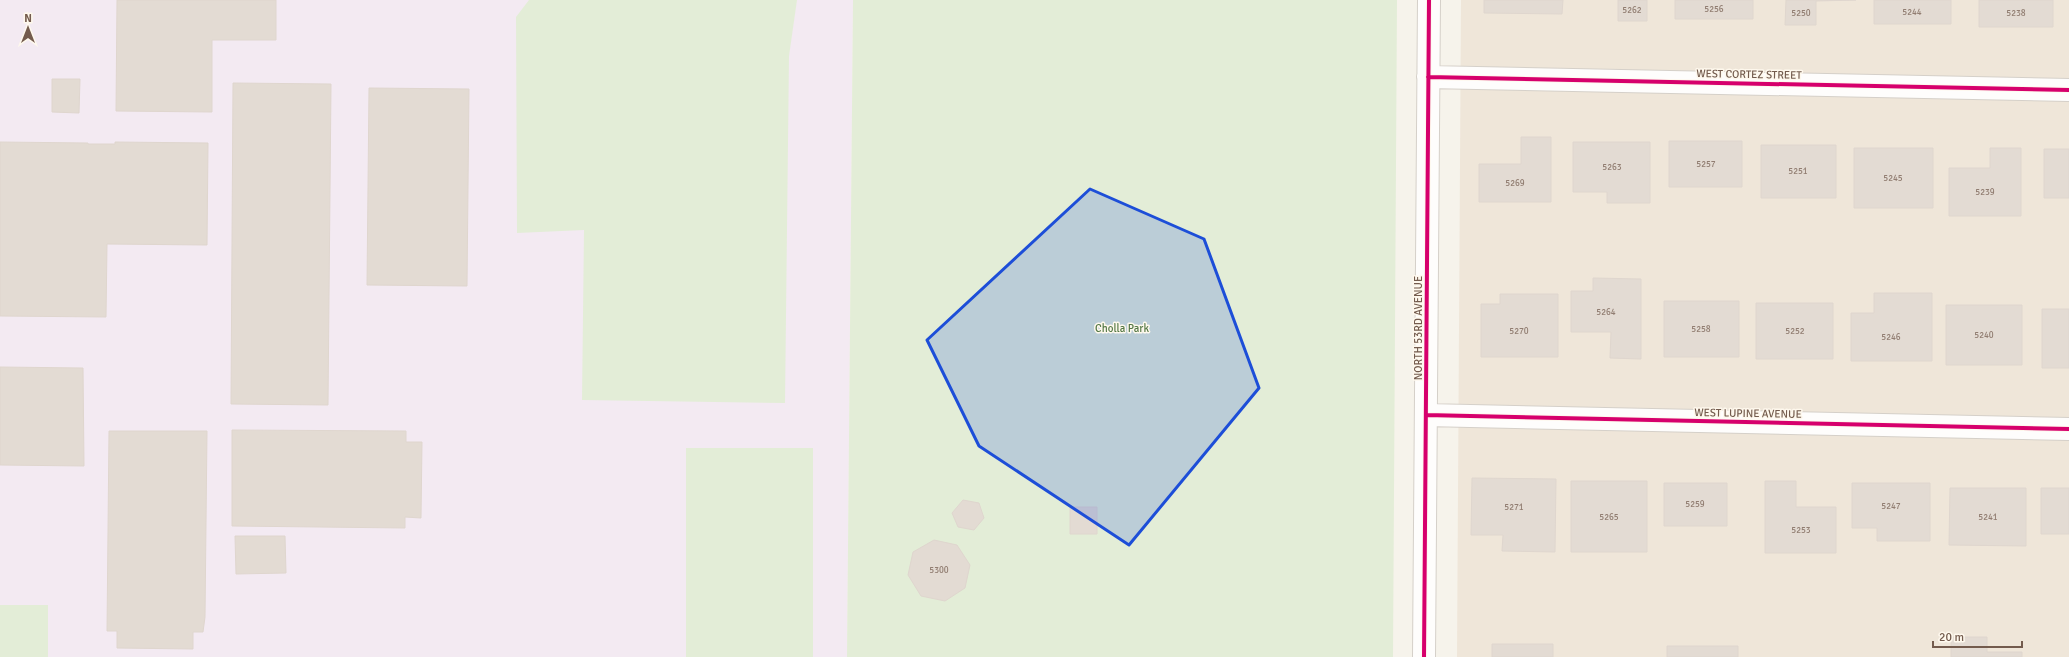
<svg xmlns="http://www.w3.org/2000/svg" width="2069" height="657" font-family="Signika,sans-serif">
	<rect width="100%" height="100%" fill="#f6f3eb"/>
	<path fill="#efe6d9" d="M 1461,0 L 2069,0 L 2069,657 L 1457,657 Z"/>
	<path fill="#f3eaf2" d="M 0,0 L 853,0 L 847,657 L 0,657 Z"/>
	<path fill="#e3edd7" d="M 529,0 L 797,0 L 789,56 L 785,403 L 582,400 L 584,230 L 517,233 L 516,17 Z
		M 853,0 L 1397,0 L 1393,657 L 847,657 Z
		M 686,448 L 813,448 L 813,657 L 686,657 Z
		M 0,605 L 48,605 L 48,657 L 0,657 Z"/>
	<path fill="#e3dbd3" stroke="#dfd6ce" d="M 117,0 L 276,0 L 276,40 L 212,40 L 212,112 L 116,111 Z
		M 1484,0 L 1563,0 L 1562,14 L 1484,13 Z
		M 1618,0 L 1647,0 L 1647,21 L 1618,21 Z
		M 1675,0 L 1753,0 L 1753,19 L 1675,19 Z
		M 1786,0 L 1856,0 L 1816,1 L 1816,25 L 1785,25 Z
		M 1874,0 L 1951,0 L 1951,24 L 1874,24 Z
		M 1979,0 L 2053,0 L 2053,27 L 1979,27 Z
		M 52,79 L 80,79 L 79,113 L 52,112 Z
		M 233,83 L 331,84 L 328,405 L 231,404 Z
		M 369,88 L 469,89 L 467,286 L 367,285 Z
		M 1521,137 L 1551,137 L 1551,202 L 1479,202 L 1479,164 L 1521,164 Z
		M 1669,141 L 1742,141 L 1742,187 L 1669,187 Z
		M 0,142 L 88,143 L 88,144 L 115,144 L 115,142 L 208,143 L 207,245 L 107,244 L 106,317 L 0,316 Z
		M 1573,142 L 1650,142 L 1650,203 L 1607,203 L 1607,192 L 1573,192 Z
		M 1761,145 L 1836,145 L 1836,198 L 1761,198 Z
		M 1854,148 L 1933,148 L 1933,208 L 1854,208 Z
		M 1990,148 L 2021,148 L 2021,216 L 1949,216 L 1949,168 L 1990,168 Z
		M 2044,149 L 2069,149 L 2069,198 L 2044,198 Z
		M 1593,278 L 1641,279 L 1641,359 L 1610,358 L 1611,332 L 1571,332 L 1571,291 L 1593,291 Z
		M 1874,293 L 1932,293 L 1932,361 L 1851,361 L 1851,313 L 1874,313 Z
		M 1500,294 L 1558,294 L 1558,357 L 1481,357 L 1481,304 L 1500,304 Z
		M 1664,301 L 1739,301 L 1739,357 L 1664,357 Z
		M 1756,303 L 1833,303 L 1833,359 L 1756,359 Z
		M 1946,305 L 2022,305 L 2022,365 L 1946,365 Z
		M 2042,309 L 2069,309 L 2069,368 L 2042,368 Z
		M 0,367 L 83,368 L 84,466 L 0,465 Z
		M 232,430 L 406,431 L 406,442 L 422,442 L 421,518 L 405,517 L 405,528 L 232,526 Z
		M 109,431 L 207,431 L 205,617 L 203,632 L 193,632 L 193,649 L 117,648 L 117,631 L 107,631 Z
		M 1472,478 L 1556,479 L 1555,552 L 1502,551 L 1503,535 L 1471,535 Z
		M 1571,481 L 1647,481 L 1647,552 L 1571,552 Z
		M 1765,481 L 1796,481 L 1796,507 L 1836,507 L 1836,553 L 1765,553 Z
		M 1664,483 L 1727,483 L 1727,526 L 1664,526 Z
		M 1852,483 L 1930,483 L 1930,541 L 1877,541 L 1877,528 L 1852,528 Z
		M 1950,488 L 2026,488 L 2026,546 L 1949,545 Z
		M 2041,488 L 2069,488 L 2069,534 L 2041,534 Z
		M 963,500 L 979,503 L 984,518 L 974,530 L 958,527 L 952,513 Z
		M 1070,507 L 1097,507 L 1097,534 L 1070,534 Z
		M 235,536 L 285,536 L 286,573 L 236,574 Z
		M 934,540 L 957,545 L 970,565 L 965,588 L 945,601 L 921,596 L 908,575 L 913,552 Z
		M 1951,637 L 1987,637 L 1987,652 L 2022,652 L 2022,657 L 1951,657 Z
		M 1492,644 L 1553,644 L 1553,657 L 1492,657 Z
		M 1667,646 L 1738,646 L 1738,657 L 1667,657 Z"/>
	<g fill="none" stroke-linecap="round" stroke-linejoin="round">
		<defs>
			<path id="street" d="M 1428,77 L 2069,90
				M 1426,415 L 2069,429
				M 1424,657 L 1429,0"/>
		</defs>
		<use href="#street" stroke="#d5d0c9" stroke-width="24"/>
		<use href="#street" stroke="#fefdfc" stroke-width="22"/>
		<defs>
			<path id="cycleway" d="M 1428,77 L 2069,90
				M 1426,415 L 2069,429
				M 1424,657 L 1429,0"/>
		</defs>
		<use href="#cycleway" stroke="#fef8ed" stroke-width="6"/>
		<use href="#cycleway" stroke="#d6006c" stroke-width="4"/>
	</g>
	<path fill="#1d4ed8" fill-opacity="0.2" stroke="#1d4ed8" stroke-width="3" stroke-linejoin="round" d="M 1090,189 L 1204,239 L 1259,388 L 1129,545 L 979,446 L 927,340 Z"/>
	<g text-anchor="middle" stroke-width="3" stroke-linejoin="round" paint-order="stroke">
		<g font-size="9" fill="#917d71">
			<text x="1714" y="12">5256</text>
			<text x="1632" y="13">5262</text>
			<text x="1912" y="15">5244</text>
			<text x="1801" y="16">5250</text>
			<text x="2016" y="16">5238</text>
			<text x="1706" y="167">5257</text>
			<text x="1612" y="170">5263</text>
			<text x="1798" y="174">5251</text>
			<text x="1893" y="181">5245</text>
			<text x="1515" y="186">5269</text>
			<text x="1985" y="195">5239</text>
			<text x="1606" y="315">5264</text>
			<text x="1701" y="332">5258</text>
			<text x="1519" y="334">5270</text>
			<text x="1795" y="334">5252</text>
			<text x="1984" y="338">5240</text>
			<text x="1891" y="340">5246</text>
			<text x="1695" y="507">5259</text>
			<text x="1891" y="509">5247</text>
			<text x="1514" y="510">5271</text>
			<text x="1609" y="520">5265</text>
			<text x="1988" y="520">5241</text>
			<text x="1801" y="533">5253</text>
			<text x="939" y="573">5300</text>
		</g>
		<g font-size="11" fill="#735b4d" stroke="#fef8ed">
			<text transform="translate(1749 74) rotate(1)" y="4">WEST CORTEZ STREET</text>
			<text transform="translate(1418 328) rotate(-90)" y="4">NORTH 53RD AVENUE</text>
			<text transform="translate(1748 413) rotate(1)" y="4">WEST LUPINE AVENUE</text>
		</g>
		<g font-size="11" fill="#547845" stroke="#fef8ed">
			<text x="1122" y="332">Cholla Park</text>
		</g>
	</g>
	<g transform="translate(28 28)" stroke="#fef8ed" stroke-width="3" paint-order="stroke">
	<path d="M0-3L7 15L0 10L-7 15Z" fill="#735b4d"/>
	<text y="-6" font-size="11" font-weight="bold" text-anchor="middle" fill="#735b4d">N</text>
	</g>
	<path d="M1933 641v6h89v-6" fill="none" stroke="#735b4d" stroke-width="2"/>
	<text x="1939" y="641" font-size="12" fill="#735b4d" stroke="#fef8ed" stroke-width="3" paint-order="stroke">20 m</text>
</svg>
